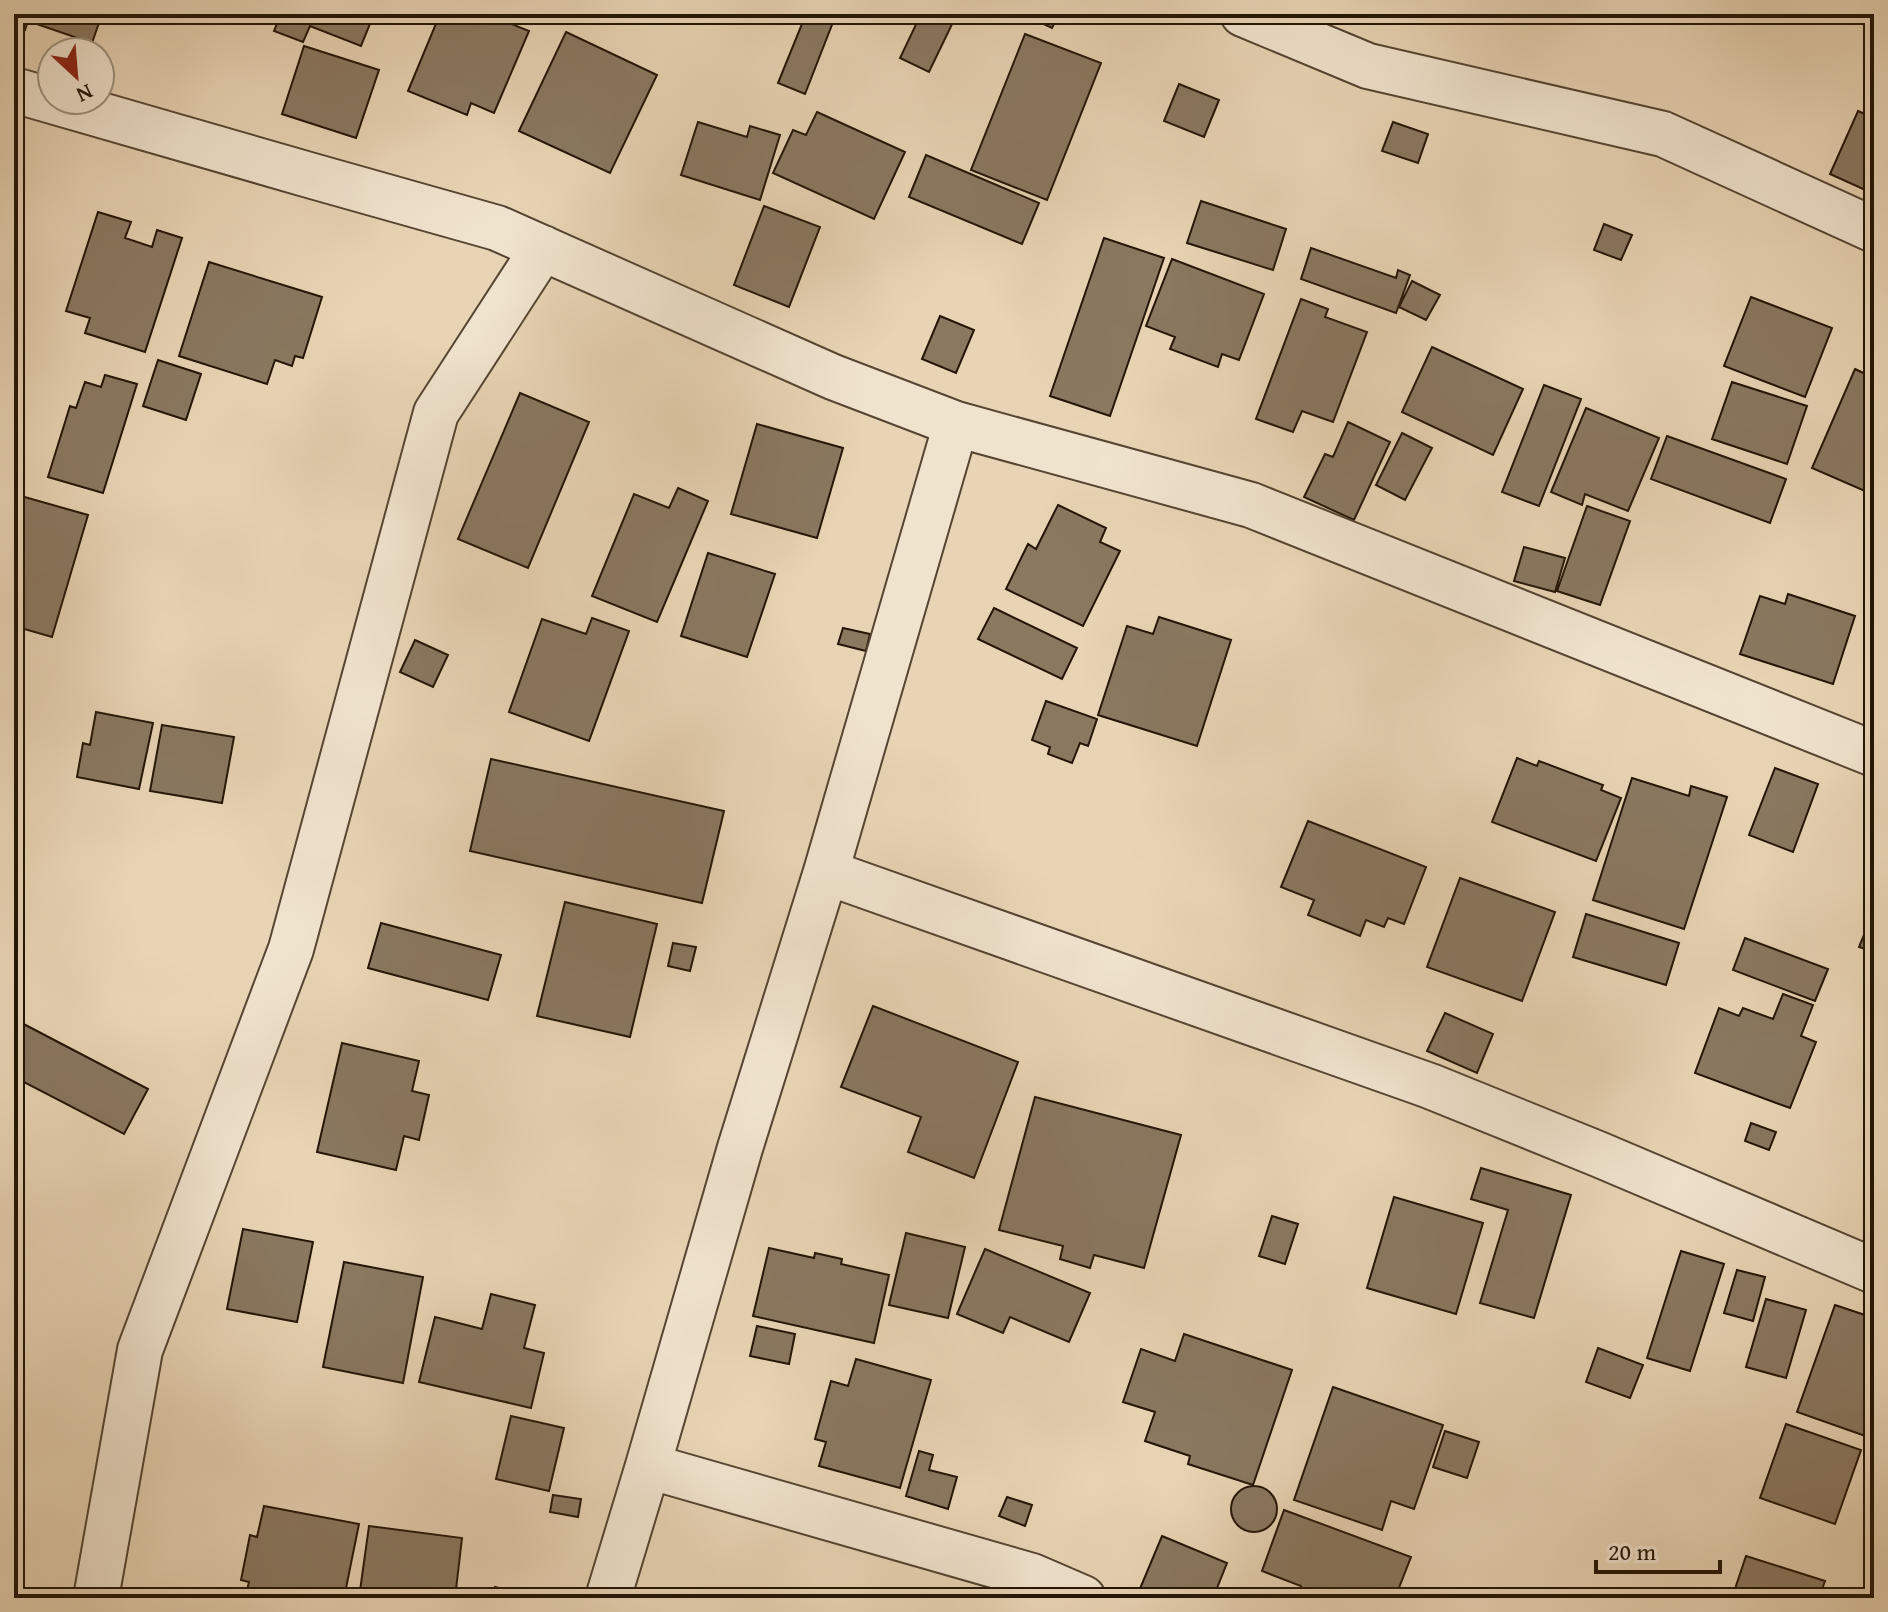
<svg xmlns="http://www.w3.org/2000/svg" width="1888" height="1612" font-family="'Gentium Book Plus',serif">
	<rect width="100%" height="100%" fill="#e8d4b4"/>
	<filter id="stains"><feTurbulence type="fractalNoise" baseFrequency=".0025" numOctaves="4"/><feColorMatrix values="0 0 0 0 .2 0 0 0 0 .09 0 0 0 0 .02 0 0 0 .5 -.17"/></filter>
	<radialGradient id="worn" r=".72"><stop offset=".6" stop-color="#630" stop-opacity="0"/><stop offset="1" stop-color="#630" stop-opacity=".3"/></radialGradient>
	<path fill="#8a7861" stroke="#241507" stroke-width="2" d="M 14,14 L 102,14 L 92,43 L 28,21 L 25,30 L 14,27 Z
		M 281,14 L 374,14 L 361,46 L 310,26 L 303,42 L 274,31 Z
		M 440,14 L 487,14 L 529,31 L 494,113 L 471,103 L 467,115 L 408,91 Z
		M 806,14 L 828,14 L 835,17 L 805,94 L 778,83 Z
		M 921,14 L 947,14 L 955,18 L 929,72 L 900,58 Z
		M 1038,14 L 1059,14 L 1052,28 L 1035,20 Z
		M 566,32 L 657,75 L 610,173 L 519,131 Z
		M 1025,34 L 1101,63 L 1047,200 L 971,170 Z
		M 304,46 L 379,70 L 356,138 L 282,114 Z
		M 1179,84 L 1219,100 L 1204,137 L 1164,121 Z
		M 1858,111 L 1874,118 L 1874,194 L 1830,174 Z
		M 817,112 L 905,152 L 874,219 L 773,173 L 793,130 L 806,135 Z
		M 698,122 L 747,137 L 750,126 L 780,135 L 760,200 L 681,175 Z
		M 1393,122 L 1428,134 L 1418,163 L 1382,151 Z
		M 926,155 L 1039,203 L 1022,244 L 909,197 Z
		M 1201,201 L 1286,229 L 1273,270 L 1187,243 Z
		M 764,206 L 820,227 L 789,307 L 734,285 Z
		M 98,212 L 131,222 L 125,238 L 152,247 L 157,230 L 182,238 L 145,352 L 85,333 L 90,318 L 66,311 Z
		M 1604,224 L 1632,235 L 1621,260 L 1594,250 Z
		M 1104,238 L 1164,258 L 1110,416 L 1050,396 Z
		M 1311,248 L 1396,278 L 1398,270 L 1410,275 L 1396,313 L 1301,279 Z
		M 1172,259 L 1264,294 L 1239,360 L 1222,354 L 1218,367 L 1170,349 L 1175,337 L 1146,326 Z
		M 209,262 L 322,297 L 303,358 L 295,356 L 292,366 L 275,360 L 267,384 L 179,356 Z
		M 1412,281 L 1440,295 L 1426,320 L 1399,307 Z
		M 1751,297 L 1832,328 L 1805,397 L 1724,366 Z
		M 1301,299 L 1328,309 L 1325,317 L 1367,332 L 1333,422 L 1302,411 L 1293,432 L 1256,419 Z
		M 940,316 L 974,330 L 956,373 L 922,359 Z
		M 1432,347 L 1523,389 L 1493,455 L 1402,412 Z
		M 158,360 L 201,374 L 186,420 L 143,406 Z
		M 1855,369 L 1874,378 L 1874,495 L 1812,468 Z
		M 105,375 L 137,384 L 103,493 L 48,477 L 70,406 L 76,408 L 85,382 L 101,387 Z
		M 1732,382 L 1807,406 L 1787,464 L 1712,439 Z
		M 1544,385 L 1581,399 L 1539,506 L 1502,492 Z
		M 520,393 L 589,422 L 528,568 L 458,539 Z
		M 1586,408 L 1659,438 L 1628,511 L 1585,494 L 1582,505 L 1551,492 Z
		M 1348,422 L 1390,442 L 1354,520 L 1304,497 L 1325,454 L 1333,457 Z
		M 757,424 L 843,448 L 817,538 L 731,514 Z
		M 1402,433 L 1432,448 L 1405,500 L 1376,485 Z
		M 1667,436 L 1786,479 L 1770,523 L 1651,479 Z
		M 678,488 L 708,501 L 657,622 L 592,596 L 634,494 L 669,508 Z
		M 14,494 L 88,515 L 52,637 L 14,626 Z
		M 1058,505 L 1106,528 L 1100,542 L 1120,551 L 1083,626 L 1006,589 L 1028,544 L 1036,549 Z
		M 1587,506 L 1630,521 L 1600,605 L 1557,591 Z
		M 1524,547 L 1565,558 L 1555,592 L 1514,581 Z
		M 708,553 L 775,574 L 747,657 L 681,636 Z
		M 1788,594 L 1855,616 L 1833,684 L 1740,654 L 1760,596 L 1785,604 Z
		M 994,608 L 1077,648 L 1062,679 L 978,639 Z
		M 1159,617 L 1231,640 L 1197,746 L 1098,715 L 1127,626 L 1153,634 Z
		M 592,618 L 629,631 L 589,741 L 509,712 L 542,619 L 586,634 Z
		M 843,628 L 870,634 L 866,651 L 838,644 Z
		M 415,640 L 448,655 L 433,687 L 400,672 Z
		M 1046,701 L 1097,719 L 1088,746 L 1080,743 L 1072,763 L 1048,754 L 1050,747 L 1032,740 Z
		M 96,712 L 153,723 L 139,789 L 77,777 L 83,743 L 90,745 Z
		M 162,725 L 234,737 L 222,803 L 150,791 Z
		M 1517,758 L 1537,766 L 1539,761 L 1603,785 L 1601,790 L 1621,798 L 1596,861 L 1492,822 Z
		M 491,759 L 724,811 L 702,903 L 470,851 Z
		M 1775,768 L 1818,784 L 1793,852 L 1749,835 Z
		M 1632,778 L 1689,796 L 1691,786 L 1727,797 L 1684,929 L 1593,900 Z
		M 1308,821 L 1426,867 L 1404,924 L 1388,918 L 1384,927 L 1366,920 L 1360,936 L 1308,915 L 1314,900 L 1281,887 Z
		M 1460,878 L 1555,912 L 1522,1001 L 1427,967 Z
		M 565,902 L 657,924 L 630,1037 L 537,1016 Z
		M 1874,911 L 1874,952 L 1859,947 Z
		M 1586,914 L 1679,943 L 1666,985 L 1573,957 Z
		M 381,923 L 501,955 L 488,1000 L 368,968 Z
		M 1745,938 L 1828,969 L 1815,1001 L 1733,970 Z
		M 673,943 L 696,947 L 690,971 L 668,966 Z
		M 1783,994 L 1813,1005 L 1801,1036 L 1816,1042 L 1790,1108 L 1695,1073 L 1719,1008 L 1739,1016 L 1743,1008 L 1773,1019 Z
		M 873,1006 L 1018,1062 L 974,1178 L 908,1152 L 921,1117 L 841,1087 Z
		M 1445,1013 L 1493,1034 L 1477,1073 L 1427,1051 Z
		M 14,1019 L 148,1089 L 124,1134 L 14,1077 Z
		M 342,1043 L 419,1061 L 412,1091 L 429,1095 L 419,1140 L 404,1136 L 396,1170 L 317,1152 Z
		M 1035,1097 L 1181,1135 L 1144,1268 L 1094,1255 L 1090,1268 L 1060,1259 L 1063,1246 L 999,1230 Z
		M 1751,1123 L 1776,1132 L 1769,1150 L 1745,1141 Z
		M 1481,1168 L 1571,1195 L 1534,1318 L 1480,1303 L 1508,1210 L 1471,1199 Z
		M 1394,1197 L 1483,1223 L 1456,1314 L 1367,1288 Z
		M 1272,1216 L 1298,1224 L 1285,1264 L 1259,1256 Z
		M 243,1229 L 313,1242 L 297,1322 L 227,1309 Z
		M 906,1233 L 965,1247 L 948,1318 L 889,1305 Z
		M 769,1248 L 814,1258 L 815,1253 L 842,1259 L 841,1264 L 889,1275 L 874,1343 L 753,1316 Z
		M 985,1249 L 1090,1293 L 1069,1342 L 1010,1317 L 1003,1333 L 957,1314 Z
		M 1681,1251 L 1724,1264 L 1690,1371 L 1647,1358 Z
		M 344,1262 L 423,1277 L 403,1383 L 323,1367 Z
		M 1737,1270 L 1765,1277 L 1753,1321 L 1724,1313 Z
		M 491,1294 L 535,1305 L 524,1348 L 544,1353 L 531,1408 L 419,1382 L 435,1317 L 482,1329 Z
		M 1766,1299 L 1806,1310 L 1786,1378 L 1746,1367 Z
		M 1835,1305 L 1874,1318 L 1874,1439 L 1797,1412 Z
		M 757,1326 L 795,1334 L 789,1364 L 750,1356 Z
		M 1184,1334 L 1292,1370 L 1253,1485 L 1188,1464 L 1190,1456 L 1145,1441 L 1155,1412 L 1123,1402 L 1141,1349 L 1175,1361 Z
		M 1598,1348 L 1643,1365 L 1630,1398 L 1586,1382 Z
		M 856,1359 L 931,1380 L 900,1488 L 819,1466 L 826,1442 L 815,1439 L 831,1381 L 848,1386 Z
		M 1333,1387 L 1443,1425 L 1414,1509 L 1391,1501 L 1382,1530 L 1294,1500 Z
		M 511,1416 L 564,1428 L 549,1491 L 496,1479 Z
		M 1786,1424 L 1861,1450 L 1835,1524 L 1760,1498 Z
		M 1445,1431 L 1479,1442 L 1467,1478 L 1433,1467 Z
		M 919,1451 L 933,1455 L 929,1470 L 957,1477 L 948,1509 L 906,1496 Z
		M1231 1509a23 23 0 1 1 46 0a23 23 0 1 1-46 0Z
		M 553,1495 L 581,1499 L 578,1517 L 550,1512 Z
		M 1007,1497 L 1032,1505 L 1025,1526 L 999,1516 Z
		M 264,1506 L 359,1524 L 344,1598 L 245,1598 L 249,1582 L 241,1580 L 250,1535 L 257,1537 Z
		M 1284,1510 L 1411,1557 L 1395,1598 L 1296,1598 L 1301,1586 L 1262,1571 Z
		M 369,1526 L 462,1538 L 455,1598 L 359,1598 Z
		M 1162,1536 L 1227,1563 L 1213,1598 L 1156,1598 L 1139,1591 Z
		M 1746,1556 L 1825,1581 L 1819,1598 L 1732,1598 Z
		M 495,1587 L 538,1598 L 492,1598 Z"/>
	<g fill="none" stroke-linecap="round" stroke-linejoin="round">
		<defs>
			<path id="street" d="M 1243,14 L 1368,66 L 1663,134 L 1874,230
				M 14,90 L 309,175 L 497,228 L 833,377 L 956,424 L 1251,505 L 1874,754
				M 826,872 L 1430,1086 L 1598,1154 L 1874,1271
				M 648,1466 L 1032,1576 L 1083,1598
				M 96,1598 L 140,1350 L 291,949 L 436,413 L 543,248
				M 608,1598 L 648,1466 L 740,1148 L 826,872 L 956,424"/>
		</defs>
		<use href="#street" stroke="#554532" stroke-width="48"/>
		<use href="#street" stroke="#f0e3ce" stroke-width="44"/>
	</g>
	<rect width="1888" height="1612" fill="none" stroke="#e8d4b4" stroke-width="48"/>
	<rect x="16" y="16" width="1856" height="1580" fill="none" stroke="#241507" stroke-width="4"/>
	<rect x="24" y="24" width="1840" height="1564" fill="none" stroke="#241507" stroke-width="2"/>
	<g transform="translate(76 76) rotate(154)"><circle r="38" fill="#f0e3ce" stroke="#9e917e" stroke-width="2"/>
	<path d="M0-6L14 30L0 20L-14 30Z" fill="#8f2418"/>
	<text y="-12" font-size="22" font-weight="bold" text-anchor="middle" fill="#241507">N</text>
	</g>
	<path d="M1596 1560v12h124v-12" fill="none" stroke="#241507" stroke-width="4"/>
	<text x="1608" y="1560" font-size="24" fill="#241507" stroke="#f0e3ce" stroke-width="6" paint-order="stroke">20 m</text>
	<rect width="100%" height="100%" filter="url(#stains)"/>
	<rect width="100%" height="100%" fill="url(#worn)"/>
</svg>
